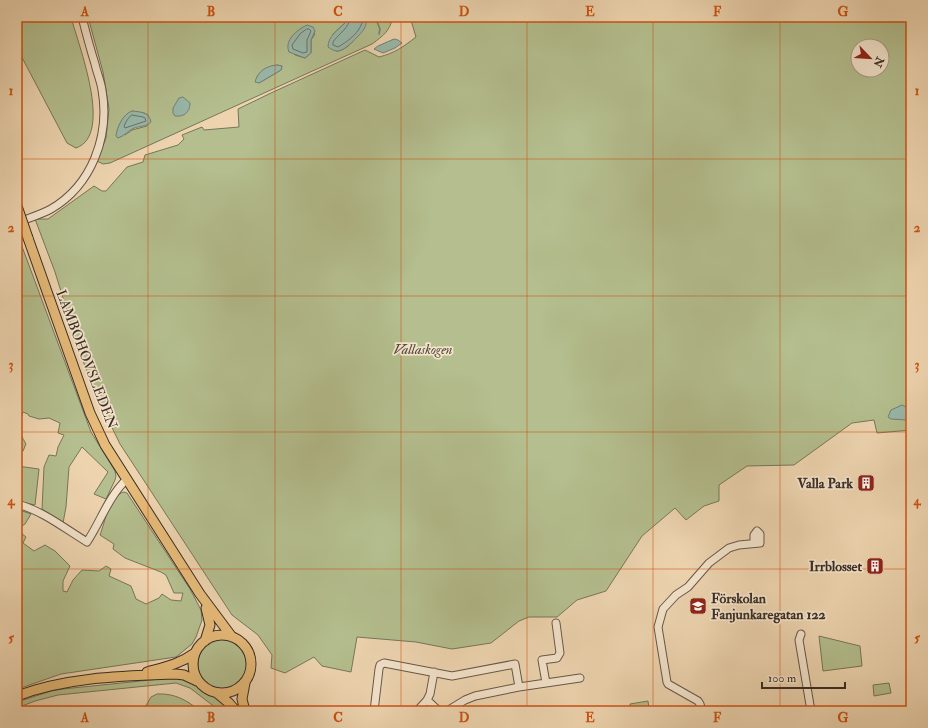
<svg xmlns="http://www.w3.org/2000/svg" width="928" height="728" font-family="'IM FELL Double Pica',serif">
	<rect width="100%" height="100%" fill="#edd4af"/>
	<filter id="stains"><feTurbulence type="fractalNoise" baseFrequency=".005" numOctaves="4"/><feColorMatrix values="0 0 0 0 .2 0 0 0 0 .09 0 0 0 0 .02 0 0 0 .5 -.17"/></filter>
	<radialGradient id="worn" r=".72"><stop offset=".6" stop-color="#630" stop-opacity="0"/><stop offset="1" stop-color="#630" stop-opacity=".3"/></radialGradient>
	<path fill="#b4be8e" stroke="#77765a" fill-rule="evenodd" d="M 17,17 L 71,17 C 78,44 114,135 76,148 L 67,143 L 17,48 Z
		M 88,17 L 346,17 L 346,22 L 333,34 L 336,51 C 350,51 360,31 367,21 L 366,17 L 393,17 C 389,32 384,35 372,44 L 110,163 L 103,164 L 97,161 L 106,138 L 109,109 L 103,72 ZM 303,27 L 315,34 L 311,40 L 311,53 L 305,58 L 295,55 L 291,38 ZM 277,65 L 282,66 L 281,70 L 259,83 L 257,77 L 259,74 ZM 132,111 L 144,113 L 148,115 L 147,126 L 132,130 L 125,135 Z
		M 410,17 L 911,17 L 911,430 L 877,433 L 874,420 L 852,423 L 794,465 L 747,466 L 719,485 L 719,501 L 704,506 L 686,520 L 675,508 L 642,536 L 606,591 L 577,600 L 557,617 L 529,617 L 519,621 L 491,643 L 452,649 L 416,642 L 357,637 L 351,672 L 322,666 L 314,657 L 285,673 L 271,668 L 272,655 L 258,635 L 232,615 L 120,444 L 101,405 L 81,356 L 55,272 L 35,219 L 48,219 L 94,186 L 102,191 L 106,191 L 127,167 L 143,162 L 145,155 L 178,145 L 184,139 L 182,135 L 202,127 L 204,130 L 239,127 L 238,109 L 271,93 L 365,50 L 379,57 C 395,53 403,47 416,37 ZM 858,46 L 882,46 L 882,70 L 858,70 Z
		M 17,233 L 91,432 L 115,471 L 116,476 L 115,480 L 106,499 L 94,494 L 108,472 L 82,447 L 69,467 L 66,507 L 63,523 L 42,509 L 44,467 L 49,455 L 56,456 L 58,447 L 64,435 L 58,433 L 60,423 L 49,418 L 39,419 L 29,416 L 28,414 L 23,412 C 18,426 18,431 26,444 L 23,451 L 17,453 Z
		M 17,466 L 39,469 L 35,505 L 17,501 Z
		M 124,492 L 127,493 L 190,589 L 201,610 L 202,620 L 196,637 L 192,644 L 176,657 L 61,674 L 18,689 L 17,604 L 21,598 L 17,590 L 17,535 L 21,533 L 26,537 L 23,543 L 34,551 L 45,545 L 55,551 L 70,566 L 63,581 L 63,591 L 67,592 L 73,580 L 82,570 L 99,571 L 106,566 L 111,569 L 109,576 L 131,586 L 136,599 L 146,604 L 159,598 L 162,594 L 171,600 L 181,601 L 183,593 L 174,593 L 166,575 L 161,572 L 125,558 L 113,549 L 114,544 L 100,535 C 105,522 109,496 124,492 Z
		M 17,509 L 31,514 L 25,524 L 17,529 Z
		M 819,636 L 860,646 L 862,666 L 823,671 Z
		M198 664a25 25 0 1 1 50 0a25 25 0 1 1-50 0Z
		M 179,677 C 194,682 220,699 231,711 L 220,711 L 190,688 L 176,683 L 58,695 L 35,701 L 17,708 L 17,702 L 51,691 L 63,689 Z
		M 889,683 L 891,693 L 874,696 L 873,685 Z
		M 157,694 C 174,693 187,700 200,711 L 143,711 L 151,697 Z
		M 648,701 L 649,709 L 652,709 L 652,711 L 631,711 L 630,704 Z"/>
	<path fill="#99b8aa" stroke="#738075" d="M 346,17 L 366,17 C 367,21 366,26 364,29 C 360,35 344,52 337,51 C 334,51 331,49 328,47 C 328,36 338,30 346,22 Z
		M 307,25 L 313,27 L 315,31 L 311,40 L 311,53 L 305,58 L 289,52 C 284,40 297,30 307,25 Z
		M 394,39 L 398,40 L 402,43 L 395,48 L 383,53 L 374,49 L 378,46 Z
		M 277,65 L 282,66 L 281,70 L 259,83 L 255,82 C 258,71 266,66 277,65 Z
		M 183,97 L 190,103 C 190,113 183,117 175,116 L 173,113 L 173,108 L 179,98 Z
		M 132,111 C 141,112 149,112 151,122 C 146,127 138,126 132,129 C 127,132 124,136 118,138 L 116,136 C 117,127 123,114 132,111 Z
		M 902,405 L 908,408 C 910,413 911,418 906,420 L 891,419 L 888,417 L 891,410 Z"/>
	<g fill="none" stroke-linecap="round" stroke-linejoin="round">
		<path stroke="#6a7268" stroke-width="1" d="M 350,17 C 350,28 338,34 333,42 L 333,45 L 338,47 C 349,41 363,30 363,17
			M 307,29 L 309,29 L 311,31 L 307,40 L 307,52 L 303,53 L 293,49 L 292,45 L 300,34 Z
			M 132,115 L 143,117 L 145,118 L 146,121 L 125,128 L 124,126 L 127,120 Z"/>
		<path stroke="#738075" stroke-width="1.5" d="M 375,17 L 380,29 L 379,34"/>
		<defs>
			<path id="minor" d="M 17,223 C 28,218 40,215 51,209 C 92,185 110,136 102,90 C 101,82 97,73 95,64 C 90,48 86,33 82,17
				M 17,504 C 43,511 64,528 87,542 C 101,521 108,497 127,479
				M 801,634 L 799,640 L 811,711
				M 546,683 L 542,660 L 557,658 L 560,653 L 556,623
				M 427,700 L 430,694 L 434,672
				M 374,711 L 379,669 L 380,665 L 384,663 L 452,676 L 515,664 L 519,687
				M 417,711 L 427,700 L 439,711
				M 447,711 L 465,700 L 475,696 L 519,687 L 580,678
				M 702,711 L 700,704 L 698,701 L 668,684 L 667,682 L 658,627 L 663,609 L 676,595 L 688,587 L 709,563 L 729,548 L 739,545 L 760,543 L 760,534 L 757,531 L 754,535 L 754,543"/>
			<path id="major" d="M 28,238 L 90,413 L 105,445 L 200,594 L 232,637
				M193 664a29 29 0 1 1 58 0a29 29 0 1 1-58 0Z
				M 205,641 L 210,625 L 206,608
				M 147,672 C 165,667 180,664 195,653
				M 245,683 L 242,699 L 245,711
				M 217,693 L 229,703 L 236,711
				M 17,696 C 67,677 123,676 176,674 L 184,675 L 199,682"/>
		</defs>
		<use href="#minor" stroke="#675748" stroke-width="9"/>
		<use href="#major" stroke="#3a2d26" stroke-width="11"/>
		<use href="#minor" stroke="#f3e3cb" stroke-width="7"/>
		<use href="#major" stroke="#e6ba78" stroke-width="9"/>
		<defs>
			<path id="major-bridge" d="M 17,206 L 28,238"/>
		</defs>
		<use href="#major-bridge" stroke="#3a2d26" stroke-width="11" stroke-linecap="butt"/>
		<use href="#major-bridge" stroke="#e6ba78" stroke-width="9"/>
	</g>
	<path fill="none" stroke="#ce5210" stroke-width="1" stroke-opacity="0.55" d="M 148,17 L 148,711M 275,17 L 275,711M 401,17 L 401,711M 527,17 L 527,711M 653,17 L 653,711M 780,17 L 780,711M 17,159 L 911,159M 17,296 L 911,296M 17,432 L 911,432M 17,569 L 911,569"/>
	<defs>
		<symbol id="building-square" viewBox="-11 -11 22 22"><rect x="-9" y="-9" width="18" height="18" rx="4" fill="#8f2418" stroke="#f3e3cb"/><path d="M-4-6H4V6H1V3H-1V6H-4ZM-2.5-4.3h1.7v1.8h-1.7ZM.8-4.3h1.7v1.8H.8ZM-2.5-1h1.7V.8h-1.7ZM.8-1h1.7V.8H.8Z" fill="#fff"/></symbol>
		<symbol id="school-square" viewBox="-11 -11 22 22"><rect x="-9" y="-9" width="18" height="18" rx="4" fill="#8f2418" stroke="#f3e3cb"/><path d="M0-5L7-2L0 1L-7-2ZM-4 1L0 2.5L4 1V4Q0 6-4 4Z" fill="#fff"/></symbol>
	</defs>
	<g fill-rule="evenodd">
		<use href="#building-square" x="856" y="473" width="20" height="20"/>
		<use href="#building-square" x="865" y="556" width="20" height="20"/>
		<use href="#school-square" x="688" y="596" width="20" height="20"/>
	</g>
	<g text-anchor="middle" stroke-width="3.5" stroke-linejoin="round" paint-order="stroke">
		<g font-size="14" font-style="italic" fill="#524a3b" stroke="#f3e3cb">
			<text x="423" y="354">Vallaskogen</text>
		</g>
		<g font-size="14" fill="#3a2d26" stroke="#f3e3cb">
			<text transform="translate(87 359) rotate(69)" y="5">LAMBOHOVSLEDEN</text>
		</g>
		<g font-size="14" font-weight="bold" fill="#3a2d26" stroke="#f3e3cb" text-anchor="end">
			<text x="853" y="488">Valla Park</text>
			<text x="862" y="571">Irrblosset</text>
			<text x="711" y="603" text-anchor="start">Förskolan<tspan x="711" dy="16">Fanjunkaregatan 122</tspan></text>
		</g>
	</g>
	<rect width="928" height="728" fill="none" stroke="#edd4af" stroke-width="44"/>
	<g transform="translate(870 58) rotate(115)"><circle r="19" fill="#f3e3cb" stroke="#a99a89"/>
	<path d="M0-3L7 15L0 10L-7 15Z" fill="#8f2418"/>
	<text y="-6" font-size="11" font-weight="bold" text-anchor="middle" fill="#3a2d26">N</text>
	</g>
	<path d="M762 682v6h83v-6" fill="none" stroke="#3a2d26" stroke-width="2"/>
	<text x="768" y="682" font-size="12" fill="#3a2d26" stroke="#f3e3cb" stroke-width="3" paint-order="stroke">100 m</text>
	<rect x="22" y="22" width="884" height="684" fill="none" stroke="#ce5210" stroke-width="1.5"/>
	<g font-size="13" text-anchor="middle" font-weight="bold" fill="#ce5210">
		<text x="85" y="16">A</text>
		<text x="211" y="16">B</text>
		<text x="338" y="16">C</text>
		<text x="464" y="16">D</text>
		<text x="590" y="16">E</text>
		<text x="717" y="16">F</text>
		<text x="843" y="16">G</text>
		<text x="11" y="95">1</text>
		<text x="917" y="95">1</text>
		<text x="11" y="232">2</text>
		<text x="917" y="232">2</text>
		<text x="11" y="369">3</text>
		<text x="917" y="369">3</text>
		<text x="11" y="505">4</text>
		<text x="917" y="505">4</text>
		<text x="11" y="642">5</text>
		<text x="917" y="642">5</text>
		<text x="85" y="722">A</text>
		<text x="211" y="722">B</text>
		<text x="338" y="722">C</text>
		<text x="464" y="722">D</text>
		<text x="590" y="722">E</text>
		<text x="717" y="722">F</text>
		<text x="843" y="722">G</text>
	</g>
	<rect width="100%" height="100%" filter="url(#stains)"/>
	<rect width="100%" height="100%" fill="url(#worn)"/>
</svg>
